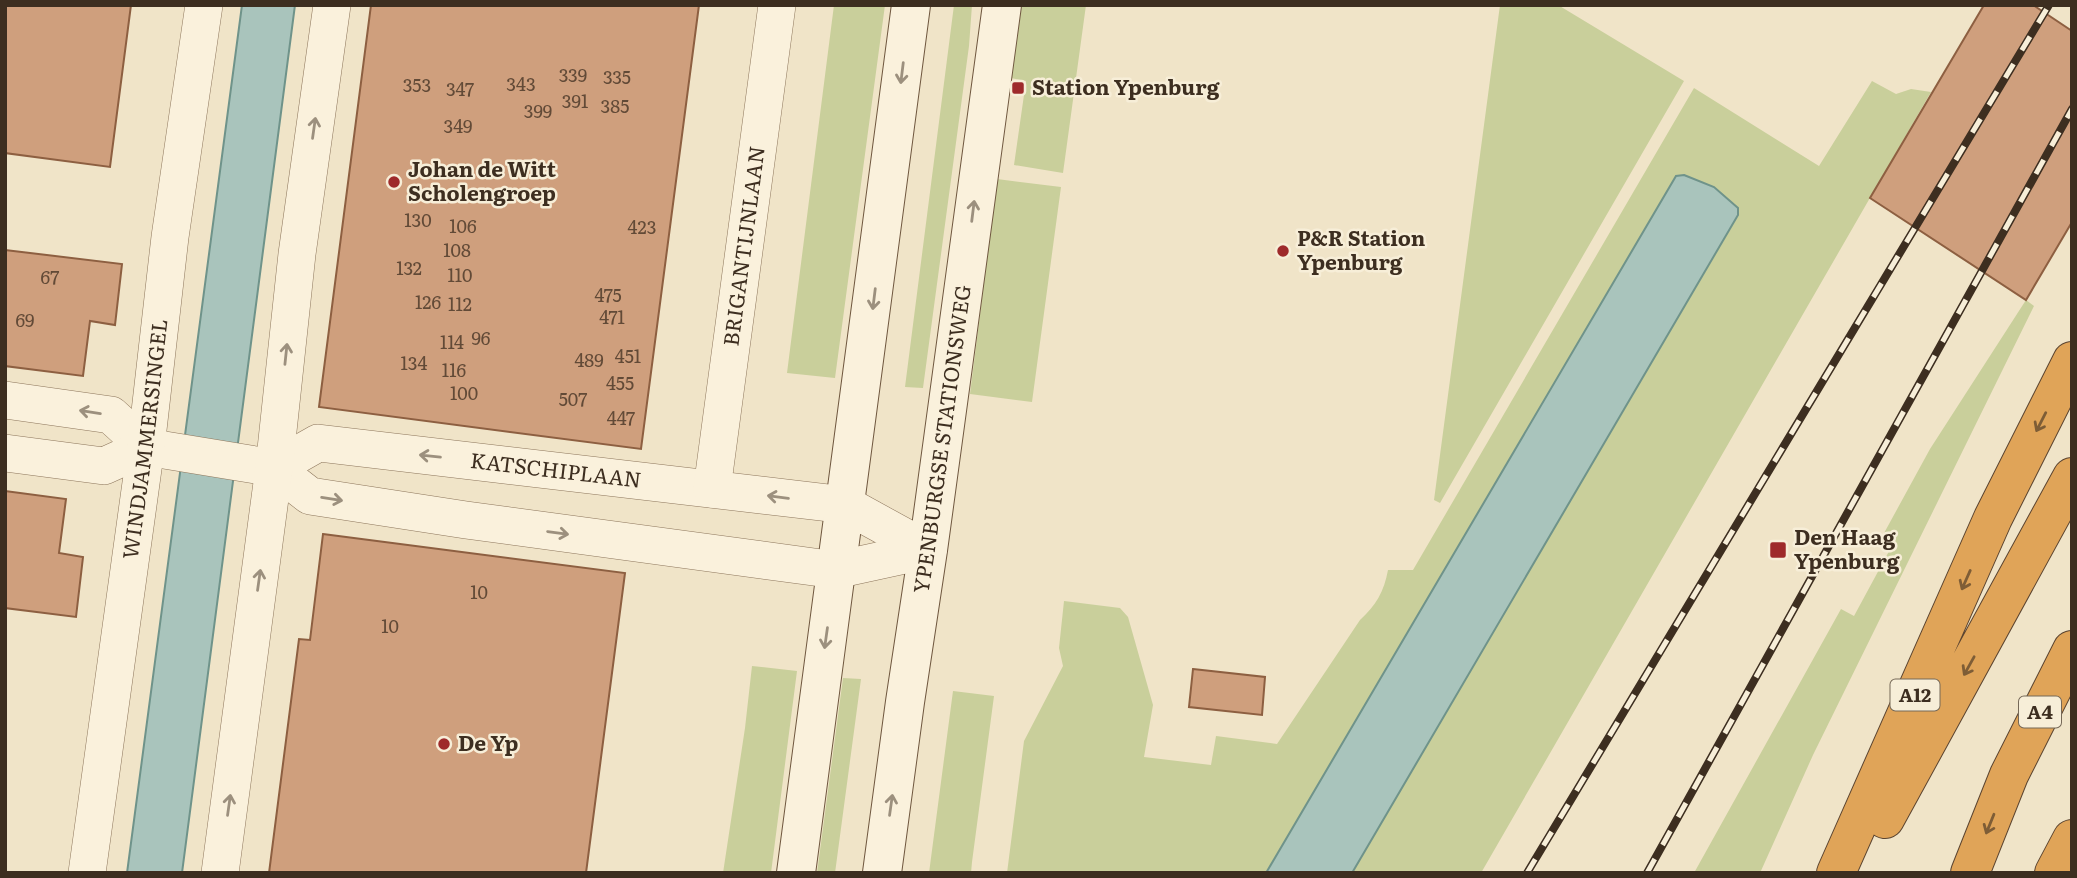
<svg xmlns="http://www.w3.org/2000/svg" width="2077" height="878" font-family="Literata,serif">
	<rect width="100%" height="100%" fill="#f0e4c8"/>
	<path fill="#c9cf9b" d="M 834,5 L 885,5 L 835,378 L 787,373 Z
		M 954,5 L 972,5 L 969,46 L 923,388 L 905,387 Z
		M 1022,5 L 1086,5 L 1063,173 L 1014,165 L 1026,81 L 1011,78 Z
		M 1500,5 L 1558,5 L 1684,81 L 1440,503 L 1434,500 Z
		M 1872,81 L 1896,94 L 1911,89 L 1931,92 L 1481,873 L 1352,873 L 1738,216 L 1684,175 L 1676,177 L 1266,873 L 1007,873 L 1024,741 L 1063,666 L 1059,648 L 1064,601 L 1120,608 L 1128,617 L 1153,705 L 1144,757 L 1211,765 L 1216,736 L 1277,744 L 1360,620 C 1376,605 1384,592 1388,570 L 1413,570 L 1694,88 L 1819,166 Z
		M 997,179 L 1061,187 L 1032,402 L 970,394 Z
		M 2026,300 L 2034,306 L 1813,755 L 1760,873 L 1694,873 L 1841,609 L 1854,616 L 1894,542 L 1883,535 L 1930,449 Z
		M 752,666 L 797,671 L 771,873 L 723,873 L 745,728 Z
		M 843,678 L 861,679 L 835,873 L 817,873 Z
		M 953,691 L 994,696 L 972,862 L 971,873 L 929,873 Z"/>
	<path fill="#a9c4bc" stroke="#6f938a" stroke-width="2" d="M 242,5 L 295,5 L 182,873 L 127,873 Z
		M 1684,175 L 1714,187 L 1738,208 L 1738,215 L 1352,873 L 1266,873 L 1676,176 Z"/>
	<path fill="#cf9f7d" stroke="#8d5f41" stroke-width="2" d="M 5,5 L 131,5 L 110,167 L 5,153 Z
		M 371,5 L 699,5 L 641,449 L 319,407 Z
		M 1984,5 L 2033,5 L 2072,31 L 2072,222 L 2026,300 L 1870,198 Z
		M 5,250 L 122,264 L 115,325 L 90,321 L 83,376 L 5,366 Z
		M 5,491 L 66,499 L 59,553 L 83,557 L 76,617 L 5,608 Z
		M 323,534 L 625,573 L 586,873 L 269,873 L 299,639 L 310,640 Z
		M 1193,669 L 1265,677 L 1262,715 L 1189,707 Z"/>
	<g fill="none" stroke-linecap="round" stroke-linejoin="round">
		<defs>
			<g id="street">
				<path d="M 5,400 L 111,415 L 146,447 L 274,468 L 310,496 L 466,520 L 836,570 L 928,550"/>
				<path d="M 5,453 L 104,466 L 146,447"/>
				<path id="s1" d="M 274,468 L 318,443 L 846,505 L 928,550"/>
				<path id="s2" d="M 712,489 L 777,5"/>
				<path id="s3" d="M 87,873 L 146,447 L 170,237 L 204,5"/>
				<path d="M 220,873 L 274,468 L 297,254 L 332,5"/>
			</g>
			<g id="secondary">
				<path d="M 796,873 C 833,583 874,295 911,5"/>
				<path id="s4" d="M 882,873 L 905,702 L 928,550 L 1002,5"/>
			</g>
			<path id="highway" d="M 1885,819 L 2072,477
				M 1836,873 L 1993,518 L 2072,361
				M 1970,873 L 2009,775 L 2072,650
				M 2054,873 L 2072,839"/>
		</defs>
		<use href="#street" stroke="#8d765c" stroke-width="38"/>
		<use href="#secondary" stroke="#6f573f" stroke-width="40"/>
		<use href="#highway" stroke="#5b4430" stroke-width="40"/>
		<use href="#street" stroke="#faf1dc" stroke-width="37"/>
		<use href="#secondary" stroke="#faf1dc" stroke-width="38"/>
		<use href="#highway" stroke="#e0a458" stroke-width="38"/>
		<defs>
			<path id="rail" d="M 1527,873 L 2049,5
				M 1647,873 L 2072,109"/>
		</defs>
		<use href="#rail" stroke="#3d2e20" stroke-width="8"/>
		<use href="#rail" stroke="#f7eed8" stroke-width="5" stroke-dasharray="16" stroke-linecap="butt"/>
	</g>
	<defs><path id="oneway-shaft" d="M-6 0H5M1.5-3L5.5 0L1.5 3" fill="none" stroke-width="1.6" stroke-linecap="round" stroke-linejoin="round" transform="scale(1.75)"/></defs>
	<g stroke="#9c907e">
		<use href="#oneway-shaft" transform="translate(902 73) rotate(97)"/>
		<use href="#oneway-shaft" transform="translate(314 128) rotate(-82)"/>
		<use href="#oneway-shaft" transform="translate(973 211) rotate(-83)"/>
		<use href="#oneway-shaft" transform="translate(874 299) rotate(97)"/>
		<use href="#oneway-shaft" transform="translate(286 354) rotate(-84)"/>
		<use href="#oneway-shaft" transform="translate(90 412) rotate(-171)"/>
		<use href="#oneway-shaft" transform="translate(430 456) rotate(-174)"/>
		<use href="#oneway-shaft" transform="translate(778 497) rotate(-173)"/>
		<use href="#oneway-shaft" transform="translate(332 499) rotate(9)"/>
		<use href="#oneway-shaft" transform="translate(558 533) rotate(8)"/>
		<use href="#oneway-shaft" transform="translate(259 580) rotate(-82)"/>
		<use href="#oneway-shaft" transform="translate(826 638) rotate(98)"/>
		<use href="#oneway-shaft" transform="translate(229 805) rotate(-82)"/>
		<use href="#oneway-shaft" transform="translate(891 805) rotate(-82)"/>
	</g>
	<g stroke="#7e5d36">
		<use href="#oneway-shaft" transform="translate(2041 422) rotate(117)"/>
		<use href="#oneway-shaft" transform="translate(1966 580) rotate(114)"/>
		<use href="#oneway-shaft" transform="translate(1969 666) rotate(119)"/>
		<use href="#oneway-shaft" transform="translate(1990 824) rotate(112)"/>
	</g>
	<g fill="#9e2a2b" stroke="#f7eed8" stroke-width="2.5">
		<rect x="1011" y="81" width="14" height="14" rx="3.5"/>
		<circle cx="394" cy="182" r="7"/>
		<circle cx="1283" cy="251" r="7"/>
		<rect x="1769" y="541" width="18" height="18" rx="3.5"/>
		<circle cx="444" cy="744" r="7"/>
	</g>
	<g text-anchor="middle" stroke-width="5" stroke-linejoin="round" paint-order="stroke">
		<g font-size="18" fill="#624a37">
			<text x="573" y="82">339</text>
			<text x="617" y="84">335</text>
			<text x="521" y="91">343</text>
			<text x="417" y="92">353</text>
			<text x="460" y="96">347</text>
			<text x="575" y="108">391</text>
			<text x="615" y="113">385</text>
			<text x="538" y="118">399</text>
			<text x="458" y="133">349</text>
			<text x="418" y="227">130</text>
			<text x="463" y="233">106</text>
			<text x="642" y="234">423</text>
			<text x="457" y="257">108</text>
			<text x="409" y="275">132</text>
			<text x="460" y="282">110</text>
			<text x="50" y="284">67</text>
			<text x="608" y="302">475</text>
			<text x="428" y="309">126</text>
			<text x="460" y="311">112</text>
			<text x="612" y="324">471</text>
			<text x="25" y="327">69</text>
			<text x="481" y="345">96</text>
			<text x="452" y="349">114</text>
			<text x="628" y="363">451</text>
			<text x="589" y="367">489</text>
			<text x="414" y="370">134</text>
			<text x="454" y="377">116</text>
			<text x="620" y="390">455</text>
			<text x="464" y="400">100</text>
			<text x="573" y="406">507</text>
			<text x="621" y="425">447</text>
			<text x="479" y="599">10</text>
			<text x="390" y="633">10</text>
		</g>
		<g fill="#f7eed8" stroke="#756857" stroke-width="2">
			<rect x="1890.5" y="679.5" width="49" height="31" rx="5"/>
			<rect x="2019" y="696.5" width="42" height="31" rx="5"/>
		</g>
		<g font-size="19" font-weight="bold" fill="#3d2e20">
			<text x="1915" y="702">A12</text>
			<text x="2040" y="719">A4</text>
		</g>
		<g font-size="21" font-weight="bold" fill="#3d2e20" stroke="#f7eed8" text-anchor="start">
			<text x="1032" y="95">Station Ypenburg</text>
			<text x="408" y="177">Johan de Witt<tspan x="408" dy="24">Scholengroep</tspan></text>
			<text x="1297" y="246">P&amp;R Station<tspan x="1297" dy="24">Ypenburg</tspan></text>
			<text x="1794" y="545">Den Haag<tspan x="1794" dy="24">Ypenburg</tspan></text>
			<text x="458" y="751">De Yp</text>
		</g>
		<g font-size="21" fill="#3d2e20" stroke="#f7eed8">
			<text dy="7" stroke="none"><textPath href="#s2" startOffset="245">BRIGANTIJNLAAN</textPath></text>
			<text dy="7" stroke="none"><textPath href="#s3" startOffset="438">WINDJAMMERSINGEL</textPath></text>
			<text dy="7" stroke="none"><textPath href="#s4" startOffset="438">YPENBURGSE STATIONSWEG</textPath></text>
			<text dy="7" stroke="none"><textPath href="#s1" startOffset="290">KATSCHIPLAAN</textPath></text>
		</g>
	</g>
	<rect width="2077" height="878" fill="none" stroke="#3d2e20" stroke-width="14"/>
</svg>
